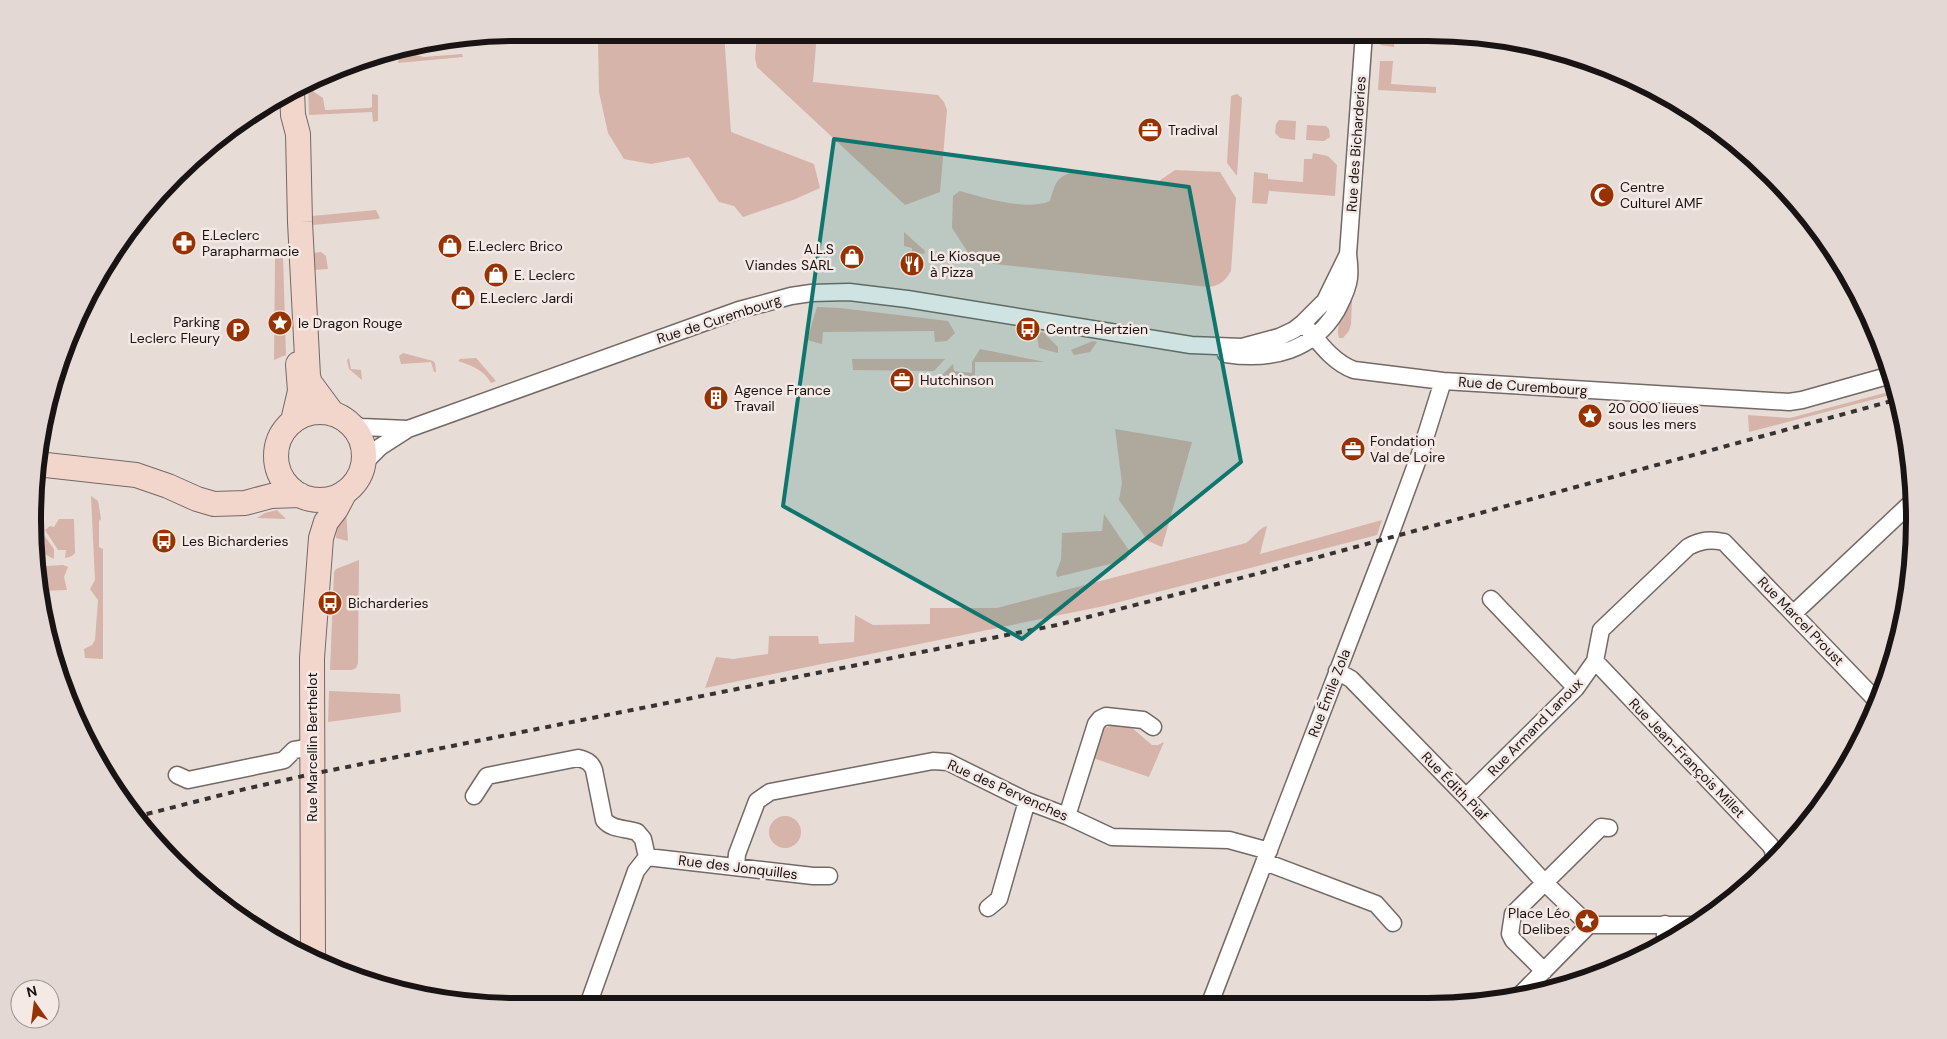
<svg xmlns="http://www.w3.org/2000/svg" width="1947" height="1039" font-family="'DM Sans',sans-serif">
	<rect width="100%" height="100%" fill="#e8dcd7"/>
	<path fill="#d6b4a9" d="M 710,33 L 724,33 L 731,132 L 814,164 L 820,188 L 793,200 L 743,217 L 734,206 L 719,202 L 689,157 L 651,164 L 624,159 L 608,133 L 599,92 L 598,39 Z
		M 757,33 L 817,33 L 813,82 L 938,95 L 944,102 L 947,110 L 940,192 L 905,205 L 757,67 L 755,58 Z
		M 1384,33 L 1439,34 L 1439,37 L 1395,34 L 1394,47 L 1380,45 Z
		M 407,53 L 424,57 L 462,54 L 463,57 L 398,63 L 399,58 Z
		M 1380,61 L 1393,61 L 1391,84 L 1436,87 L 1436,93 L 1378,90 Z
		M 312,81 L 314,92 L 323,98 L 325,110 L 370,108 L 372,107 L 372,94 L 378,95 L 378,121 L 373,122 L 372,112 L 371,112 L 309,115 L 308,83 Z
		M 1237,94 L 1242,98 L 1237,176 L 1227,163 L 1231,96 Z
		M 1279,120 L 1296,121 L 1295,140 L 1280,138 L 1275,133 L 1276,124 Z
		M 1307,125 L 1326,126 L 1329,129 L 1330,137 L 1324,141 L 1306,140 Z
		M 1313,153 L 1328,156 L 1337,165 L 1335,196 L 1269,191 L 1267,204 L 1252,203 L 1254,172 L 1268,174 L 1268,179 L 1303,182 L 1304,159 L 1312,159 Z
		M 1175,170 L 1220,172 L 1236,198 L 1231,271 C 1225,281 1221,285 1209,287 L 985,263 L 971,257 L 952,228 L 953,196 L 960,191 C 983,198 1028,211 1050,201 C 1055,186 1055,178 1070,173 L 1159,181 Z
		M 376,210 L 380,218 L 378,219 L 313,225 L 312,216 Z
		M 904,232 L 925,251 L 924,254 L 912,252 L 912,248 L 904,246 Z
		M 321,252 L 326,256 L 328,269 L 314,270 L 313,253 Z
		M 283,256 L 286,355 L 274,360 L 275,258 Z
		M 1351,298 L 1352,300 L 1351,324 L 1349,331 L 1343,338 L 1339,338 C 1335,327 1344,308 1351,298 Z
		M 817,307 L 840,308 L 948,321 L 955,333 L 947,341 L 935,342 L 934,331 L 823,332 L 822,344 L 807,340 Z
		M 1036,331 L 1044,333 L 1058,347 L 1058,353 L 1039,348 Z
		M 1093,341 L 1097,342 L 1090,352 L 1074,355 L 1071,350 Z
		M 980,349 L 1045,362 L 975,362 L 975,386 L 940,386 L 940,377 L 953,364 L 954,371 L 972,373 L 972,362 Z
		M 403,353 L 433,361 L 435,363 L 436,372 L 434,372 L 431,362 L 401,364 L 399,356 Z
		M 349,358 L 351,369 L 361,370 L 362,380 L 349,369 L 347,360 Z
		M 476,358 L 477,359 L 496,381 L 491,383 C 483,369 472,366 458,361 L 460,359 Z
		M 852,359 L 945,359 L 934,371 L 853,370 Z
		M 1896,390 L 1898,393 L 1749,432 L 1748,415 L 1790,418 Z
		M 1115,429 L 1192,442 L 1162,547 L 1148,541 L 1119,500 L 1122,483 Z
		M 91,496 L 98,501 L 101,519 L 99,521 L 99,547 L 103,549 L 103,659 L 85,658 L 84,649 L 92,645 L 95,640 L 98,600 L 90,589 L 95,580 Z
		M 277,510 L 286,519 L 257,518 L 265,513 Z
		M 346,511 L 348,541 L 336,538 L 337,524 Z
		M 1104,514 L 1130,552 L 1126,560 L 1057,577 L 1056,573 L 1061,560 L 1062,533 L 1102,531 Z
		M 59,519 L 74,519 L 75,553 L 72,556 L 65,558 L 66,550 L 58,550 L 45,530 L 50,526 L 54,527 Z
		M 1382,520 L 1377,535 L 1104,606 L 705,688 L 716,657 L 733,659 L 768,654 L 769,636 L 818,636 L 819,644 L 854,642 L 855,615 L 873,625 L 930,624 L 930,608 L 997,608 L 1246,543 C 1253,538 1259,528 1267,526 L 1260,554 Z
		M 34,534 L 43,534 L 54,549 L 54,559 C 42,554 37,546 34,534 Z
		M 359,560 L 358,663 L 356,668 L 352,670 L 330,670 L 334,572 L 336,569 Z
		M 63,565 L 68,567 L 64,577 L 67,590 L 40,591 L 38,577 L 46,566 Z
		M 329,691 L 400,694 L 401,712 L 328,722 Z
		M 1114,723 L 1131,727 L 1152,745 L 1158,745 L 1164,742 L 1149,777 L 1093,758 L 1101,731 Z
		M769 832a16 16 0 1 1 32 0a16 16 0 1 1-32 0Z"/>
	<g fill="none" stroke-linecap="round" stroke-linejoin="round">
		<defs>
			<path id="street" d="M 1303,323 C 1318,341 1332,362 1354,370 L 1443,381 L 1789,402 L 1802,400 L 1891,375
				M 1226,354 C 1271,361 1313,351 1337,310 C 1342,300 1348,289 1349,278 C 1350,270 1349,262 1348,254 L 1364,33
				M 346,420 L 361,427 L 408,429
				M 363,464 L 380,447 L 408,429 L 739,310 L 791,296 L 811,293 L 849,292 L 907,299 L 1191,345 L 1242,347 L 1279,337 L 1294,330 L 1303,323 L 1325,301 L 1348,254
				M 1491,599 L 1576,688
				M 1794,613 L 1913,501
				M 1595,661 L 1770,845 L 1773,850 L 1774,858
				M 1337,671 L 1351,679 L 1466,797 L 1544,882 L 1589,925
				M 177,775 L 188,780 L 280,761 L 284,760 L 294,750 L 313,747
				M 474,796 L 487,776 L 578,758 C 586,760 591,762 594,770 L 604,820 C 612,830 626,828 637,832 L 643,839 L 647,857
				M 1466,797 L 1576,688 L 1595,661 L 1601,630 L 1688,547 C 1701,540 1710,539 1724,542 L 1877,701
				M 1067,816 L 1096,724 L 1100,719 L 1106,716 L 1143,720 L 1153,727
				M 647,857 L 813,876 L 829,876
				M 1265,862 L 1376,904 L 1393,923
				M 736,866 L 737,854 L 757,801 L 770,792 L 933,761 L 948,762 L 1027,801 L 1067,816 L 1112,837 L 1229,840 L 1269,851
				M 988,908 L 999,899 L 1027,801
				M 1665,924 L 1665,941
				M 1544,971 L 1513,940 L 1510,934 L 1513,914 L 1601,827 L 1609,828
				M 1519,996 L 1589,925 L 1697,925
				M 1210,1003 L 1389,538 L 1421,451 L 1443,381
				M 588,1005 L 636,871 L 647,857"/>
			<path id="secondary" d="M 292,91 L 293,115 L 298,134 L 300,222 L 308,376 L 310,383 L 333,414
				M276 456a44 44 0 1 1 88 0a44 44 0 1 1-88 0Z
				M 293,421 L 300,391 L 298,364
				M 37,464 L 136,475 L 168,486 L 197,499 L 214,504 L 245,503 L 271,496 L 300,495
				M 313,956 L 312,658 L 321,538 L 326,522 L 336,509 L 345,492"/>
		</defs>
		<use href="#street" stroke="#736965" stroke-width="19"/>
		<use href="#secondary" stroke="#736965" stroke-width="26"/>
		<use href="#street" stroke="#fff" stroke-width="16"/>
		<use href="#secondary" stroke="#f2d6cc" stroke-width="24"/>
		<path stroke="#383231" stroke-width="4" stroke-dasharray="6 6" stroke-linecap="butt" d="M 135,817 L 245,789 L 312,774 L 1057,625 L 1260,573 L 1899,399"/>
	</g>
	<path fill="#0f766e" fill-opacity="0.2" stroke="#0f766e" stroke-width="4" stroke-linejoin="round" d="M 834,139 L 1189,187 L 1241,462 L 1022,639 L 783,506 Z"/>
	<defs>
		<symbol id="office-disc" viewBox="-11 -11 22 22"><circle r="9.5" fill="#973203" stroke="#f5e9e5"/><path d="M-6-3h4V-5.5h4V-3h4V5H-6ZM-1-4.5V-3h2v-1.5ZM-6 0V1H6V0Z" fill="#fff"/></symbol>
		<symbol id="mosque-disc" viewBox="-11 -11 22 22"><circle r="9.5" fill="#973203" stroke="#f5e9e5"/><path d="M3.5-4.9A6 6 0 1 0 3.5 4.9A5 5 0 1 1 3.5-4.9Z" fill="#fff"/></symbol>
		<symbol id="pharmacy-disc" viewBox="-11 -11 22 22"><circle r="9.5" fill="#973203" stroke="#f5e9e5"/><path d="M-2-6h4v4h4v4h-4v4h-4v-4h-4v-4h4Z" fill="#fff"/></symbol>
		<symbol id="shop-disc" viewBox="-11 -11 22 22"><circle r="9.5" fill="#973203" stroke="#f5e9e5"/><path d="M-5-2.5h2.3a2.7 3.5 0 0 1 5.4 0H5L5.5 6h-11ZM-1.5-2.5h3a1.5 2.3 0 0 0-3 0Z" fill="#fff"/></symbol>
		<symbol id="restaurant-disc" viewBox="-11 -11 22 22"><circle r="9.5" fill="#973203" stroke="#f5e9e5"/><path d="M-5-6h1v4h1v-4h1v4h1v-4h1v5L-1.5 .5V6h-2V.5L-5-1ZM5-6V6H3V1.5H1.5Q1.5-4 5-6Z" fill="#fff"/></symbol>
		<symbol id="sight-disc" viewBox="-11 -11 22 22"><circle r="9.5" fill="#973203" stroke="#f5e9e5"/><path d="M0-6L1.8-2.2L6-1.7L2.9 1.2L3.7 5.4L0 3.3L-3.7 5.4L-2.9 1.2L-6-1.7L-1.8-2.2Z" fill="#fff"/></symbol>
		<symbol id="bus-disc" viewBox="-11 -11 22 22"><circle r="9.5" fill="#973203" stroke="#f5e9e5"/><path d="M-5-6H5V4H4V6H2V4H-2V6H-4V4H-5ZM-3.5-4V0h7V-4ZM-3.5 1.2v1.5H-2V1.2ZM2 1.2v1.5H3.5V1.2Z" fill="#fff"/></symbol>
		<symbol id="parking-disc" viewBox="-11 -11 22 22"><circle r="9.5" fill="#973203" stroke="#f5e9e5"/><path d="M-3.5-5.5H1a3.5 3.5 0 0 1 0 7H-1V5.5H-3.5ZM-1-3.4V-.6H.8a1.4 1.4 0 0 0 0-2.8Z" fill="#fff"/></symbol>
		<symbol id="building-disc" viewBox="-11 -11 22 22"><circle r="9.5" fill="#973203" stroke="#f5e9e5"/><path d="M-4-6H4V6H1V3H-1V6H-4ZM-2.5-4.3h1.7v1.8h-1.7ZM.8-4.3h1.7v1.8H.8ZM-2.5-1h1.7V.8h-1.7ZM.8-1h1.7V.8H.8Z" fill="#fff"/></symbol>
	</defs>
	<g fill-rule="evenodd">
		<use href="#office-disc" x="1136" y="116" width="28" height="28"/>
		<use href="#mosque-disc" x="1588" y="181" width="28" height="28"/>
		<use href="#pharmacy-disc" x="170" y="229" width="28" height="28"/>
		<use href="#shop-disc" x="436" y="232" width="28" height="28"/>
		<use href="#shop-disc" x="838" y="243" width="28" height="28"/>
		<use href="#restaurant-disc" x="898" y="250" width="28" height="28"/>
		<use href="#shop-disc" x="482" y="261" width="28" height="28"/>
		<use href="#shop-disc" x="449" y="284" width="28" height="28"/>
		<use href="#sight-disc" x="266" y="309" width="28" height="28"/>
		<use href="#bus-disc" x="1014" y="315" width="28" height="28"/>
		<use href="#parking-disc" x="224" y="316" width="28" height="28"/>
		<use href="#office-disc" x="888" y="366" width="28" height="28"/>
		<use href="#building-disc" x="702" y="384" width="28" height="28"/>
		<use href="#sight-disc" x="1576" y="402" width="28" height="28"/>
		<use href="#office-disc" x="1339" y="435" width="28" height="28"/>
		<use href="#bus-disc" x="150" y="527" width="28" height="28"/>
		<use href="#bus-disc" x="316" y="589" width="28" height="28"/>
		<use href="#sight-disc" x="1573" y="907" width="28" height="28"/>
	</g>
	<g text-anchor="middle" stroke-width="5" stroke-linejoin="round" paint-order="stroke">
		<g font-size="14" fill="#191413" stroke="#f5e9e5" text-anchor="start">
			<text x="1168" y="135">Tradival</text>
			<text x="1620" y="192">Centre<tspan x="1620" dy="16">Culturel AMF</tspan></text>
			<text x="202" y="240">E.Leclerc<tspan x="202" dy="16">Parapharmacie</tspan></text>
			<text x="468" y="251">E.Leclerc Brico</text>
			<text x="834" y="254" text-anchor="end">A.L.S<tspan x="834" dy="16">Viandes SARL</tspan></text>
			<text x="930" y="261">Le Kiosque<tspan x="930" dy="16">à Pizza</tspan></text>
			<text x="514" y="280">E. Leclerc</text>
			<text x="480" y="303">E.Leclerc Jardi</text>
			<text x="220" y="327" text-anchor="end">Parking<tspan x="220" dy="16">Leclerc Fleury</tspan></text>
			<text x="298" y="328">le Dragon Rouge</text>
			<text x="1046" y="334">Centre Hertzien</text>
			<text x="920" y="385">Hutchinson</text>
			<text x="734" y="395">Agence France<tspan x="734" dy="16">Travail</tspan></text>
			<text x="1608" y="413">20 000 lieues<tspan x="1608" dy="16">sous les mers</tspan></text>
			<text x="1370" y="446">Fondation<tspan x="1370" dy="16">Val de Loire</tspan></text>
			<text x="182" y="546">Les Bicharderies</text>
			<text x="348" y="608">Bicharderies</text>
			<text x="1570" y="918" text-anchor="end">Place Léo<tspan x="1570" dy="16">Delibes</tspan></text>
		</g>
		<g font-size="14" fill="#191413" stroke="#f5e9e5">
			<text transform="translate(1356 144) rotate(-86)" y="5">Rue des Bicharderies</text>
			<text transform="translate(719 319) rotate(-18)" y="5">Rue de Curembourg</text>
			<text transform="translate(1523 386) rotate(4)" y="5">Rue de Curembourg</text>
			<text transform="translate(1801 621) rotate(46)" y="5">Rue Marcel Proust</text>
			<text transform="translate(1329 693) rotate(-69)" y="5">Rue Émile Zola</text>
			<text transform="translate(1535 727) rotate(-46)" y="5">Rue Armand Lanoux</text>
			<text transform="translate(312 747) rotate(-90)" y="5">Rue Marcellin Berthelot</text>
			<text transform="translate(1687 758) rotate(46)" y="5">Rue Jean-François Millet</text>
			<text transform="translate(1455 786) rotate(46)" y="5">Rue Édith Piaf</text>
			<text transform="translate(1008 790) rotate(24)" y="5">Rue des Pervenches</text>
			<text transform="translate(738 867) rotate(7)" y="5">Rue des Jonquilles</text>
		</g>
	</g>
	<path d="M0 0H1947V1039H0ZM519 41H1428A478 478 0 0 1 1906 519V520A478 478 0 0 1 1428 998H519A478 478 0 0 1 41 520V519A478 478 0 0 1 519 41Z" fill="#e3d8d4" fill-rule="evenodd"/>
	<path fill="none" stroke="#191413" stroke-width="6" d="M519 41H1428A478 478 0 0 1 1906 519V520A478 478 0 0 1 1428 998H519A478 478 0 0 1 41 520V519A478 478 0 0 1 519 41Z"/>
	<g transform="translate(35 1004) rotate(346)"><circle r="24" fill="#f5e9e5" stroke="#9d9491"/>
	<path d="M0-4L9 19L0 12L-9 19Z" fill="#973203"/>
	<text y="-8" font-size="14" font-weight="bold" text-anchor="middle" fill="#191413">N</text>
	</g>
</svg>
